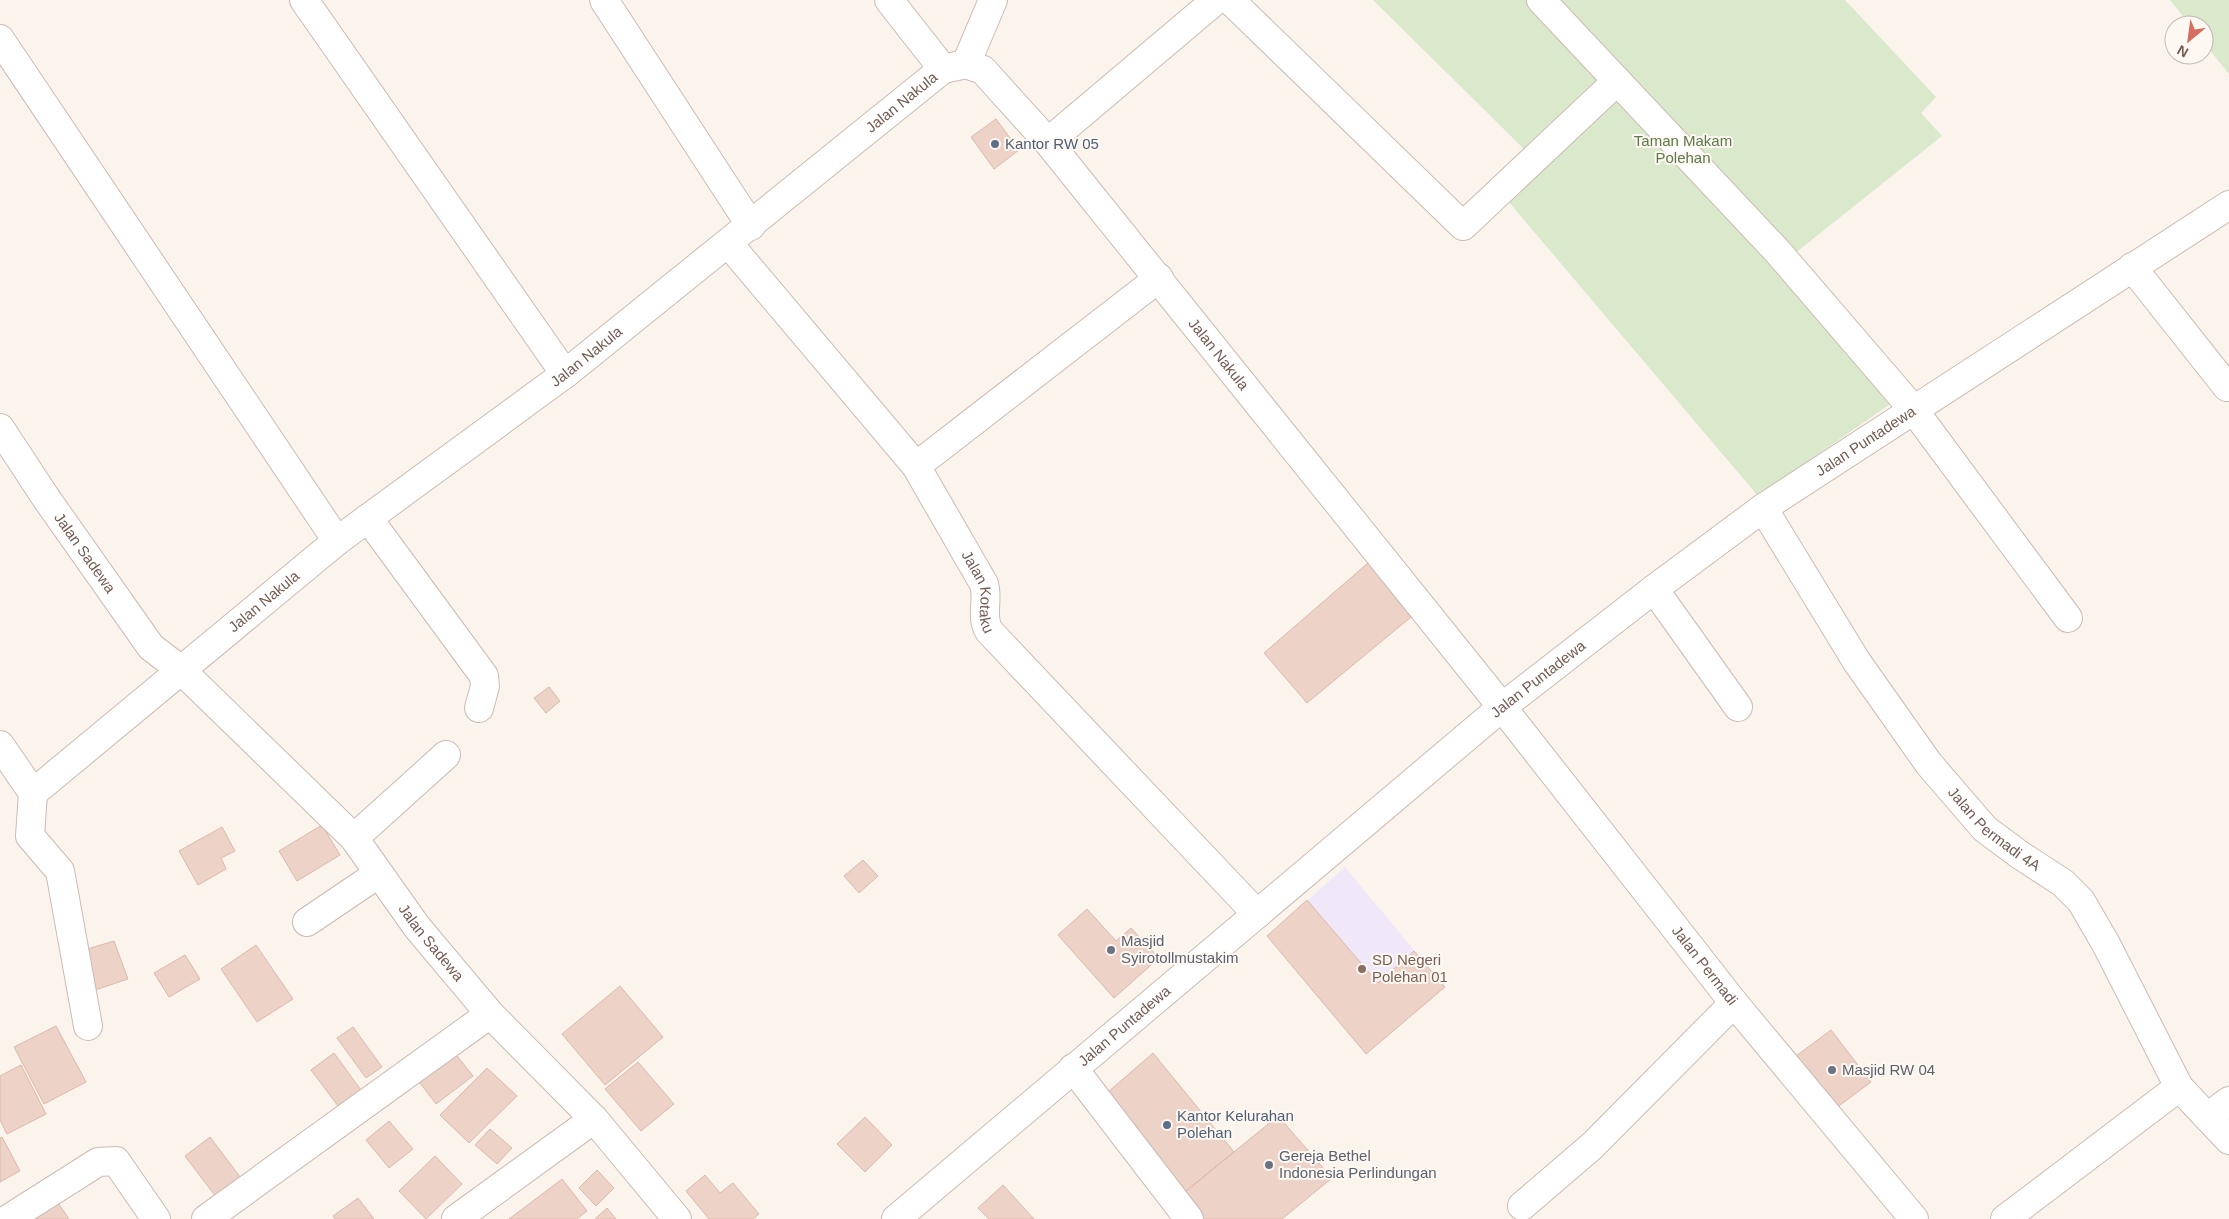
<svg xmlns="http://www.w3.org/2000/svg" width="2229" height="1219" font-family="Arial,sans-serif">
	<rect width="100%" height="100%" fill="#fbf4ec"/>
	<path fill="#f0e8f8" d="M 1345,867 L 1445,987 L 1366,1054 L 1267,936 Z"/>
	<path fill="#dae8cb" d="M 1373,0 L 1845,0 L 1936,97 L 1921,113 L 1942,136 L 1779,266 L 1896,400 L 1758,496 L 1502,194 L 1533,158 Z
		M 2170,0 L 2229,0 L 2229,74 L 2204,43 L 2204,25 L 2190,25 Z"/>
	<path fill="#edd2c7" stroke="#deb8a9" d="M 996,119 L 1019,150 L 994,169 L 971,137 Z
		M 1368,563 L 1411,617 L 1307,703 L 1264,653 Z
		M 549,687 L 560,701 L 546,713 L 534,698 Z
		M 322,825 L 340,855 L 297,881 L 279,851 Z
		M 222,827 L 235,851 L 221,858 L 226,869 L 198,885 L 179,851 Z
		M 863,860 L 878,876 L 859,893 L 844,876 Z
		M 1307,900 L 1378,983 L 1414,951 L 1445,987 L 1366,1054 L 1267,936 Z
		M 1087,909 L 1116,941 L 1131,928 L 1159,958 L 1114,998 L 1058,935 Z
		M 114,941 L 128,979 L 95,990 L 81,951 Z
		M 256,945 L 293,999 L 257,1022 L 221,969 Z
		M 185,955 L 200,979 L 169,997 L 154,973 Z
		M 620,986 L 663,1037 L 605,1085 L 562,1034 Z
		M 56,1026 L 86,1082 L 44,1104 L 14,1047 Z
		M 353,1027 L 382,1067 L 366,1078 L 337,1038 Z
		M 1831,1030 L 1871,1082 L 1832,1111 L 1792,1059 Z
		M 450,1047 L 473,1076 L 436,1104 L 414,1075 Z
		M 334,1053 L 361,1090 L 338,1106 L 311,1070 Z
		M 1153,1053 L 1234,1152 L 1180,1196 L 1100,1099 Z
		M 638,1062 L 674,1104 L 641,1131 L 605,1089 Z
		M 21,1065 L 46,1114 L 7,1134 L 0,1120 L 0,1076 Z
		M 487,1068 L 517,1096 L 469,1143 L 440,1115 Z
		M 1278,1116 L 1332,1178 L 1282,1219 L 1199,1219 L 1180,1196 Z
		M 865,1117 L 892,1145 L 865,1172 L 837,1144 Z
		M 389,1121 L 413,1149 L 389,1168 L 366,1140 Z
		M 490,1129 L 512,1148 L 497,1164 L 475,1145 Z
		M 2,1137 L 20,1171 L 0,1182 L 0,1138 Z
		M 210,1137 L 241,1178 L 216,1197 L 185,1156 Z
		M 435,1156 L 462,1184 L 426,1219 L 399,1191 Z
		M 597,1170 L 614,1188 L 596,1206 L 579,1188 Z
		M 705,1175 L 720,1193 L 733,1183 L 759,1214 L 753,1219 L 709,1219 L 686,1191 Z
		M 562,1179 L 587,1211 L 577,1219 L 509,1219 Z
		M 1003,1185 L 1034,1219 L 989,1219 L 978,1208 Z
		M 358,1198 L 374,1219 L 335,1219 L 333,1216 Z
		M 56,1200 L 69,1219 L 27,1219 Z
		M 607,1208 L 616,1219 L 595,1219 Z"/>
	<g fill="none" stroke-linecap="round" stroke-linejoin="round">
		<defs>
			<g id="minor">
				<path d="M 304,0 L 565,374"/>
				<path d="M 604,0 L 751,226"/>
				<path d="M 889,0 L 943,69"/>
				<path d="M 1230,0 L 1463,226 L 1617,81"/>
				<path d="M 1541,0 L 1778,252 L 1913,409 L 2068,618"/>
				<path d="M 0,39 L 337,541"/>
				<path d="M 966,64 L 993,0"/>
				<path d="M 1048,142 L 1216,0"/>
				<path id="s1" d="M 728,243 L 916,466 L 984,584 C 989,600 980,616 989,631 L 1257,914"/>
				<path d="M 2132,267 L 2227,387"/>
				<path id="s2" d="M 0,428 L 46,498 L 151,647 L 181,670 L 354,838 L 417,927 L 490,1014 L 594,1119 L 677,1219"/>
				<path d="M 916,466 L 1159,278"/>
				<path id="s3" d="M 1763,508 L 1857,662 L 1929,764 L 1985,829 L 2020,855 L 2063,883 L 2081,901 L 2106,944 L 2179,1087 L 2229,1140"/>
				<path d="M 368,518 L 484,676 L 485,686 L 479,708"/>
				<path d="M 1654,589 L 1738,707"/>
				<path d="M 0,745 L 33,793"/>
				<path id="s4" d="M 33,793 L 337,541 L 565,374 L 943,69 L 966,64 L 983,70 L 1048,142 L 1502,707 L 1734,1003 L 1914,1219"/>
				<path d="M 33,793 L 30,836 L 60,871 L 88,1026"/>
				<path d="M 354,838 L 446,755"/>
				<path d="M 307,922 L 378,874"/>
				<path d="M 1073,1068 L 1189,1219"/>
				<path d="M 2208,1117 L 2229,1101"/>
				<path d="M 1522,1206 L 1592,1146 L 1734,1003"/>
				<path d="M 8,1219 L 98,1162 L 116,1161 L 156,1219"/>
				<path d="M 206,1219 L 490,1014"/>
				<path d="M 456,1219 L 594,1119"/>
				<path id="s5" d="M 896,1219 L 1502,707 L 1654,589 L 1763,508 L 2229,205"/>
				<path d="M 2005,1219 L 2179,1087"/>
			</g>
		</defs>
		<use href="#minor" stroke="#ccbbb3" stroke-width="30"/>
		<use href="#minor" stroke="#fff" stroke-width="28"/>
	</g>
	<g fill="#5c6f8a" stroke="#fef8f3" stroke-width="2">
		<circle cx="995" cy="144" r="5"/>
		<circle cx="1167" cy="1125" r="5"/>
	</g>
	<g fill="#6b7280" stroke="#fef8f3" stroke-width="2">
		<circle cx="1111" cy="950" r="5"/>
		<circle cx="1832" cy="1070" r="5"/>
		<circle cx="1269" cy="1165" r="5"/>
	</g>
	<circle fill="#8d6e63" stroke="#fef8f3" stroke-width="2" cx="1362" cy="969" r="5"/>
	<g text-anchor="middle" stroke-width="4" stroke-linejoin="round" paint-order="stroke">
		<g font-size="15" fill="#745a51" stroke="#fef8f3">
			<text dy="5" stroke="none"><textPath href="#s4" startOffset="1110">Jalan Nakula</textPath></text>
			<text dy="5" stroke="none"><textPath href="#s4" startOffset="1574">Jalan Nakula</textPath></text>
			<text dy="5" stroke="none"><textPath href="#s4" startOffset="705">Jalan Nakula</textPath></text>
			<text dy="5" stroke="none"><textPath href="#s5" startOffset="1244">Jalan Puntadewa</textPath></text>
			<text dy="5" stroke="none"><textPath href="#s2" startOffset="151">Jalan Sadewa</textPath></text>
			<text dy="5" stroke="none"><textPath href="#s1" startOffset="434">Jalan Kotaku</textPath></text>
			<text dy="5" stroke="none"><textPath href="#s4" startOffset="300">Jalan Nakula</textPath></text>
			<text dy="5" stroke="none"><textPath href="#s5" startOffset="839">Jalan Puntadewa</textPath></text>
			<text dy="5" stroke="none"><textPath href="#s3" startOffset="398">Jalan Permadi 4A</textPath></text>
			<text dy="5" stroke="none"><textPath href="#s2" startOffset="675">Jalan Sadewa</textPath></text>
			<text dy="5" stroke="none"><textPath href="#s4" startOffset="2355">Jalan Permadi</textPath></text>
			<text dy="5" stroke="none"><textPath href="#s5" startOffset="299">Jalan Puntadewa</textPath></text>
		</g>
		<g font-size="15" fill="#5d784a" stroke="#fef8f3">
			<text x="1683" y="146">Taman Makam<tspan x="1683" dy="17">Polehan</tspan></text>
		</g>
		<g font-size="15" fill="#4e5e75" stroke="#fef8f3" text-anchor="start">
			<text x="1005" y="149">Kantor RW 05</text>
			<text x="1177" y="1121">Kantor Kelurahan<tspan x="1177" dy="17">Polehan</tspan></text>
		</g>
		<g font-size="15" fill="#5b616d" stroke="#fef8f3" text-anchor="start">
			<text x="1121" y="946">Masjid<tspan x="1121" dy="17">Syirotollmustakim</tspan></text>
			<text x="1842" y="1075">Masjid RW 04</text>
			<text x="1279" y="1161">Gereja Bethel<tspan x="1279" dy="17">Indonesia Perlindungan</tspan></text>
		</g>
		<g font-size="15" fill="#785e54" stroke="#fef8f3" text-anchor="start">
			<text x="1372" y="965">SD Negeri<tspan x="1372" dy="17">Polehan 01</tspan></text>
		</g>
	</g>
	<g transform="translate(2189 40) rotate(209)"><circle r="24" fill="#fef8f3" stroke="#c7b9b2"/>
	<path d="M0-4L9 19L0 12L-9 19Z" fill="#d76d60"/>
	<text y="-8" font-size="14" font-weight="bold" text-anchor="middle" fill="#745a51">N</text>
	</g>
</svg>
